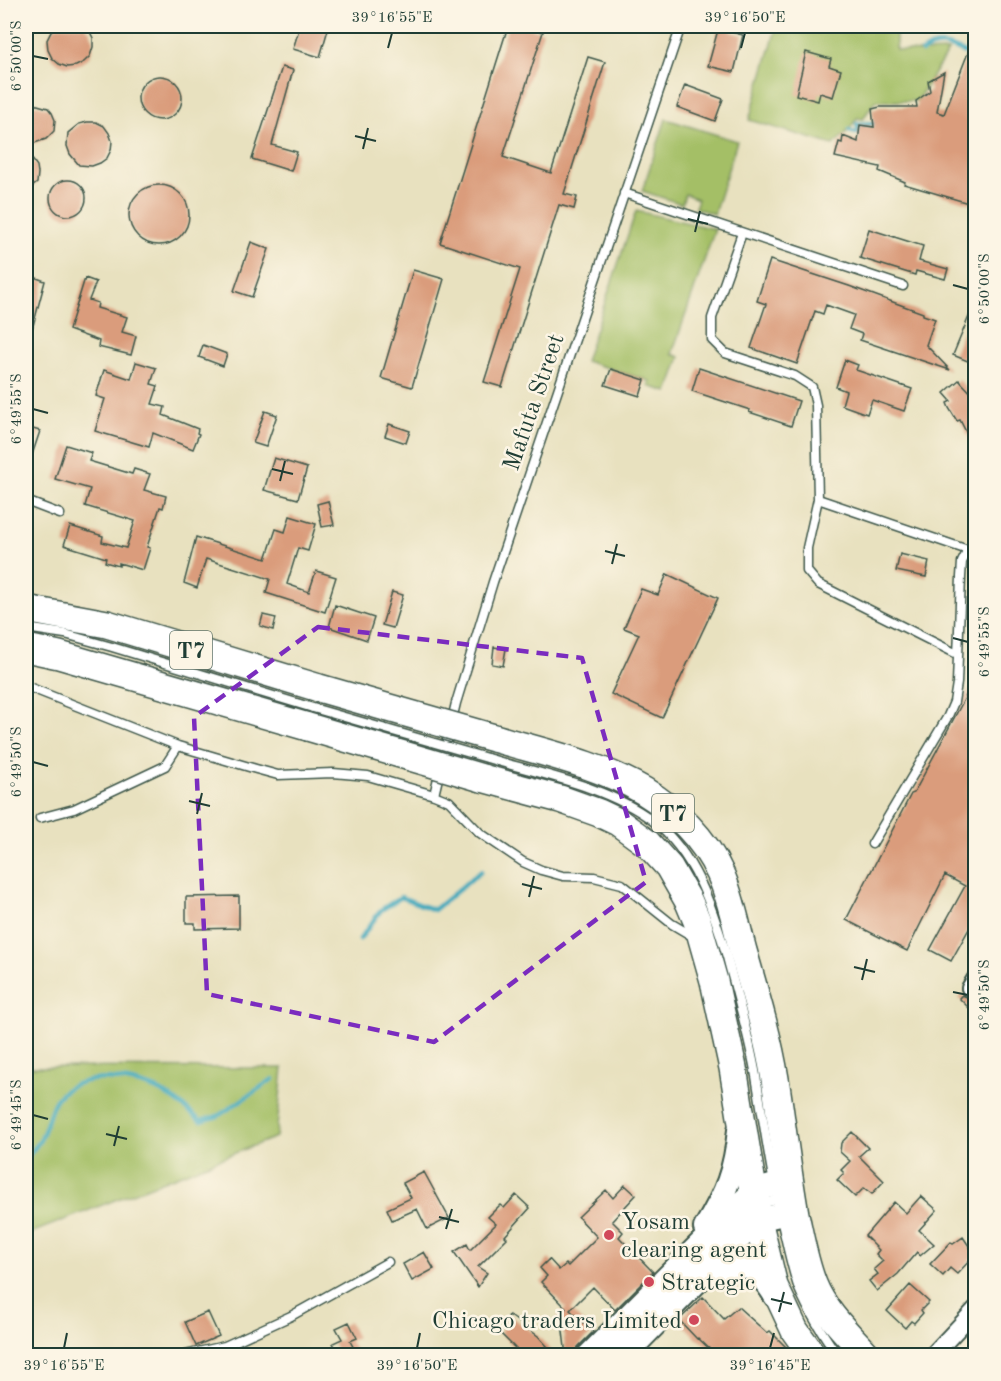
<svg xmlns="http://www.w3.org/2000/svg" width="1001" height="1381" font-family="'Old Standard TT',serif">
	<rect width="100%" height="100%" fill="#fcf5e5"/>
	<filter id="ink" filterUnits="userSpaceOnUse"><feTurbulence type="fractalNoise" baseFrequency=".0167" numOctaves="2"/><feDisplacementMap in="SourceGraphic" scale="12" xChannelSelector="R" yChannelSelector="G"/><feConvolveMatrix kernelMatrix="1 2 1 2 8 2 1 2 1" color-interpolation-filters="sRGB"/></filter>
	<filter id="wash" filterUnits="userSpaceOnUse"><feTurbulence type="fractalNoise" baseFrequency=".008" numOctaves="4" result="noise"/><feDisplacementMap in="SourceGraphic" scale="24" xChannelSelector="R" yChannelSelector="G"/><feGaussianBlur stdDeviation="1.35" result="paint"/><feColorMatrix in="noise" values="0 0 0 0 0 0 0 0 0 0 0 0 0 0 0 0 0 1.4 0 .05"/><feComposite in="paint" operator="in"/></filter>
	<g filter="url(#wash)">
		<rect width="100%" height="100%" fill="#e8e1bf"/>
		<path fill="#a4bf66" stroke="#627e4d" stroke-width="1.5" d="M 777,26 L 896,26 L 896,50 L 922,52 L 948,51 L 917,101 L 875,101 L 863,119 L 857,118 L 849,130 L 833,145 L 749,120 Z
			M 666,119 L 737,141 L 714,214 L 695,208 L 698,199 L 685,194 L 682,204 L 642,191 Z
			M 636,211 L 715,229 L 672,354 L 680,357 L 668,392 L 648,386 L 650,381 L 585,361 Z
			M 26,1067 L 283,1068 L 276,1137 L 26,1235 Z"/>
		<g fill="none" stroke-linecap="round" stroke-linejoin="round">
			<path stroke="#3da9bd" stroke-width="4.5" d="M 922,52 C 941,38 956,49 976,58
				M 849,130 L 860,134 L 857,124 L 879,123
				M 360,939 L 381,910 L 401,897 L 434,910 L 481,871
				M 26,1159 C 31,1152 39,1144 42,1136 C 47,1125 49,1112 55,1101 C 74,1072 122,1077 150,1087 C 169,1093 186,1109 201,1121 L 218,1116 L 273,1079"/>
		</g>
		<g id="blocks">
			<path fill="#da9c7b" d="M 57,26 L 84,26 L 89,30 L 93,38 L 93,47 L 90,56 L 84,62 L 76,66 L 67,67 L 59,64 L 52,58 L 48,50 L 47,40 L 51,32 Z
				M 300,26 L 329,26 L 320,57 L 293,49 Z
				M 508,26 L 523,26 L 543,32 L 503,157 L 551,173 L 588,57 L 605,62 L 564,194 L 577,197 L 574,209 L 559,205 L 502,387 L 484,382 L 520,269 L 440,243 Z
				M 719,26 L 733,26 L 731,32 L 743,35 L 734,72 L 708,66 Z
				M 975,35 L 975,205 L 904,184 L 905,182 L 879,171 L 880,167 L 835,157 L 839,142 L 842,143 L 843,136 L 858,142 L 860,125 L 874,127 L 872,109 L 880,107 L 917,107 L 916,101 L 930,91 L 928,81 L 944,72 L 937,112 L 944,114 Z
				M 806,52 L 831,59 L 829,66 L 841,70 L 833,97 L 820,93 L 818,101 L 796,95 Z
				M 282,67 L 293,70 L 272,145 L 297,152 L 291,171 L 252,159 Z
				M138 98a22 22 0 1 1 44 0a22 22 0 1 1-44 0Z
				M 685,85 L 723,99 L 715,121 L 677,107 Z
				M 34,104 L 48,108 L 52,113 L 55,120 L 54,131 L 46,139 L 26,146 L 26,107 Z
				M 87,122 L 96,122 L 104,126 L 109,133 L 112,141 L 111,150 L 107,158 L 100,163 L 92,166 L 79,165 L 70,154 L 67,146 L 68,133 L 79,124 Z
				M 26,151 L 37,166 L 38,173 L 37,183 L 26,191 Z
				M50 198a18 18 0 1 1 36 0a18 18 0 1 1-36 0Z
				M129 215a30 30 0 1 1 60 0a30 30 0 1 1-60 0Z
				M 869,229 L 923,246 L 919,261 L 948,269 L 945,279 L 916,271 L 915,275 L 860,258 Z
				M 251,242 L 269,249 L 252,297 L 234,291 Z
				M 770,260 L 849,286 L 923,313 L 923,315 L 935,319 L 926,345 L 950,370 L 860,340 L 862,334 L 849,329 L 854,315 L 826,305 L 823,314 L 815,311 L 797,364 L 751,348 L 766,304 L 757,301 Z
				M 413,270 L 444,279 L 412,387 L 381,378 Z
				M 31,276 L 45,281 L 30,337 L 26,336 L 26,292 Z
				M 85,278 L 96,282 L 89,300 L 98,303 L 97,308 L 127,317 L 122,332 L 136,336 L 131,355 L 98,347 L 99,341 L 69,330 Z
				M 975,302 L 975,364 L 953,355 Z
				M 203,345 L 227,354 L 223,366 L 199,357 Z
				M 845,360 L 858,365 L 856,370 L 912,389 L 904,411 L 872,400 L 867,414 L 842,405 L 846,391 L 836,387 Z
				M 136,362 L 156,368 L 151,384 L 158,386 L 152,404 L 165,407 L 163,415 L 198,429 L 197,433 L 199,434 L 193,449 L 153,433 L 149,447 L 95,431 L 105,399 L 96,396 L 104,370 L 131,379 Z
				M 699,368 L 799,401 L 791,426 L 749,412 L 750,410 L 692,391 Z
				M 611,369 L 645,380 L 640,396 L 605,385 Z
				M 959,380 L 975,397 L 975,450 L 960,420 L 957,421 L 949,408 L 947,403 L 951,401 L 944,393 Z
				M 265,411 L 277,415 L 266,447 L 253,443 Z
				M 389,424 L 410,431 L 406,443 L 385,436 Z
				M 26,427 L 40,431 L 28,467 L 26,467 Z
				M 66,445 L 92,453 L 89,461 L 132,474 L 134,469 L 150,474 L 144,490 L 166,496 L 163,508 L 160,507 L 147,547 L 150,548 L 143,570 L 119,563 L 119,566 L 105,562 L 106,558 L 64,545 L 70,526 L 103,536 L 102,542 L 126,548 L 135,521 L 85,506 L 90,489 L 55,479 Z
				M 274,458 L 307,468 L 298,499 L 264,490 Z
				M 328,501 L 334,525 L 322,527 L 317,504 Z
				M 290,516 L 316,524 L 308,551 L 298,548 L 287,584 L 309,592 L 316,571 L 336,577 L 325,612 L 266,593 L 270,579 L 206,559 L 197,588 L 184,583 L 196,537 L 266,559 L 276,529 L 285,532 Z
				M 900,554 L 929,561 L 926,577 L 896,571 Z
				M 667,574 L 718,598 L 662,718 L 611,694 L 639,634 L 624,628 L 641,589 L 658,595 Z
				M 392,592 L 403,595 L 393,628 L 382,625 Z
				M 335,605 L 374,618 L 367,640 L 329,627 Z
				M 263,615 L 276,618 L 273,630 L 260,626 Z
				M 494,647 L 506,649 L 503,666 L 492,664 Z
				M 975,679 L 975,918 L 951,961 L 930,950 L 965,886 L 945,875 L 907,951 L 846,920 L 911,794 L 914,793 Z
				M 239,896 L 239,928 L 195,929 L 195,923 L 186,923 L 186,897 Z
				M 962,995 L 969,998 L 975,998 L 975,1014 L 959,998 Z
				M 852,1132 L 868,1148 L 859,1156 L 884,1181 L 872,1194 L 864,1188 L 855,1197 L 837,1180 L 844,1173 L 841,1170 L 850,1161 L 840,1152 L 841,1143 Z
				M 424,1172 L 449,1218 L 427,1229 L 417,1209 L 392,1220 L 387,1209 L 411,1198 L 403,1183 Z
				M 625,1185 L 636,1195 L 612,1221 L 623,1232 L 619,1237 L 653,1272 L 615,1310 L 593,1287 L 570,1310 L 593,1332 L 578,1347 L 575,1356 L 566,1356 L 562,1323 L 557,1317 L 566,1308 L 541,1282 L 547,1276 L 540,1268 L 549,1259 L 559,1270 L 566,1264 L 568,1266 L 597,1237 L 578,1217 L 606,1190 L 613,1198 Z
				M 516,1195 L 530,1208 L 505,1236 L 507,1238 L 478,1267 L 487,1273 L 478,1287 L 454,1252 L 467,1244 L 470,1250 L 496,1224 L 488,1217 L 500,1205 L 504,1208 Z
				M 921,1196 L 937,1210 L 919,1230 L 934,1244 L 920,1256 L 917,1252 L 898,1274 L 877,1291 L 869,1281 L 878,1274 L 874,1269 L 883,1261 L 876,1254 L 879,1250 L 865,1236 L 894,1202 L 906,1213 Z
				M 963,1237 L 975,1255 L 957,1274 L 950,1268 L 943,1276 L 930,1264 L 951,1242 L 953,1244 Z
				M 424,1252 L 434,1269 L 412,1281 L 403,1264 Z
				M 910,1285 L 929,1302 L 921,1310 L 923,1313 L 914,1323 L 911,1321 L 905,1328 L 887,1311 Z
				M 703,1297 L 724,1319 L 738,1307 L 767,1333 L 770,1331 L 789,1350 L 784,1356 L 776,1356 L 770,1350 L 765,1356 L 717,1356 L 698,1338 L 697,1339 L 679,1320 Z
				M 208,1312 L 219,1336 L 196,1346 L 185,1322 Z
				M 509,1315 L 538,1336 L 556,1356 L 523,1356 L 500,1333 Z
				M 349,1322 L 357,1338 L 350,1341 L 358,1356 L 340,1356 L 333,1343 L 342,1339 L 336,1328 Z"/>
		</g>
	</g>
	<g filter="url(#ink)">
		<use href="#blocks" fill-opacity="0" stroke="#3d5649" stroke-width="1.5"/>
		<g fill="none" stroke-linecap="round" stroke-linejoin="round">
			<defs>
				<path id="service" d="M 624,193 L 903,286
					M 742,233 L 712,318 L 712,340 L 725,353 L 795,376 L 812,387 L 816,405 L 818,499 L 807,548 L 807,571 L 818,584 L 957,654
					M 818,499 L 968,550 L 976,551
					M 26,501 L 60,514
					M 26,628 L 65,634 L 112,647 L 313,708
					M 26,686 L 178,746 L 256,769 L 278,775 L 333,773 L 368,776 L 434,795 L 449,801 L 480,833 L 523,862 L 541,870 L 563,876 L 594,877 L 622,884 L 672,924 L 694,937
					M 487,758 C 540,774 607,786 652,820 C 695,853 712,906 727,957 C 737,995 749,1036 756,1076 C 765,1129 772,1183 785,1236 C 789,1254 793,1272 799,1289 C 809,1313 823,1334 838,1356
					M 434,795 L 456,703 L 493,582 L 681,26
					M 40,818 L 74,809 L 165,766 L 178,746
					M 872,844 L 948,716 L 954,702 L 957,683 L 961,577 L 962,562 L 968,550
					M 180,1356 L 225,1346 L 291,1316 L 388,1262
					M 605,1356 L 756,1205 L 776,1200"/>
				<path id="minor" d="M 970,988 L 976,978
					M 932,1356 L 976,1309"/>
				<path id="secondary" d="M 705,1228 C 726,1193 735,1171 739,1130
					M 707,1276 C 742,1259 755,1263 775,1296
					M 588,1356 L 753,1191 L 789,1181
					M 624,1356 L 758,1220 L 795,1211"/>
				<path id="trunk" d="M 26,609 L 107,624 L 319,688
					M 26,648 L 59,655 L 308,727
					M 494,738 C 545,753 598,764 644,791 C 675,810 705,839 720,873 C 731,897 736,925 743,951 C 755,993 768,1036 775,1079 C 782,1124 787,1169 795,1214 C 800,1237 804,1261 813,1284 C 824,1312 848,1334 868,1356
					M 482,778 L 560,799 L 599,813 L 618,822 L 648,844 L 669,867 L 689,902 L 697,921 L 714,981 L 733,1068 L 758,1220 L 774,1286 L 795,1331 L 813,1356"/>
			</defs>
			<use href="#service" stroke="#3d5649" stroke-width="11"/>
			<use href="#minor" stroke="#3d5649" stroke-width="20"/>
			<use href="#secondary" stroke="#3d5649" stroke-width="26"/>
			<use href="#trunk" stroke="#3d5649" stroke-width="30"/>
			<use href="#service" stroke="#fff" stroke-width="8"/>
			<use href="#minor" stroke="#fff" stroke-width="16"/>
			<use href="#secondary" stroke="#fff" stroke-width="22"/>
			<use href="#trunk" stroke="#fff" stroke-width="27"/>
			<defs>
				<path id="service-bridge" d="M 313,708 L 487,758"/>
				<path id="trunk-bridge" d="M 319,688 L 494,738
					M 308,727 L 482,778"/>
			</defs>
			<use href="#service-bridge" stroke="#3d5649" stroke-width="11" stroke-linecap="butt"/>
			<use href="#trunk-bridge" stroke="#3d5649" stroke-width="30" stroke-linecap="butt"/>
			<use href="#service-bridge" stroke="#fff" stroke-width="8"/>
			<use href="#trunk-bridge" stroke="#fff" stroke-width="27"/>
		</g>
	</g>
	<path fill="none" stroke="#7b2cbf" stroke-width="4.5" stroke-dasharray="12 8" stroke-linejoin="round" d="M 318,627 L 582,658 L 646,882 L 434,1042 L 207,994 L 194,717 Z"/>
	<path fill="none" stroke="#1f3d34" stroke-width="2" d="M 388,48 L 392,33M 741,48 L 745,33M 33,56 L 48,59M 355,136 L 376,141M 363,149 L 368,128M 688,219 L 708,224M 695,232 L 700,211M 953,285 L 968,289M 33,409 L 48,413M 272,469 L 293,474M 280,481 L 285,461M 605,551 L 625,556M 612,564 L 617,544M 953,638 L 968,642M 33,762 L 48,766M 189,801 L 210,806M 197,814 L 202,793M 522,884 L 542,889M 529,897 L 534,876M 854,967 L 875,972M 862,980 L 867,959M 953,992 L 968,995M 33,1115 L 48,1119M 106,1134 L 127,1139M 114,1146 L 119,1126M 439,1217 L 459,1222M 446,1229 L 452,1209M 771,1299 L 792,1304M 779,1312 L 784,1292M 64,1348 L 67,1333M 417,1348 L 420,1333M 770,1348 L 774,1333"/>
	<g fill="#d1495b" stroke="#fcf5e5" stroke-width="2">
		<circle cx="609" cy="1235" r="6"/>
		<circle cx="649" cy="1282" r="6"/>
		<circle cx="694" cy="1320" r="6"/>
	</g>
	<g text-anchor="middle" stroke-width="5" stroke-linejoin="round" paint-order="stroke">
		<g fill="#fcf5e5" stroke="#617469" stroke-width="1.5">
			<rect x="170" y="631" width="42" height="38" rx="4.5"/>
			<rect x="652" y="794" width="42" height="38" rx="4.5"/>
		</g>
		<g font-size="22" font-weight="bold" fill="#1f3d34">
			<text x="191" y="658">T7</text>
			<text x="673" y="821">T7</text>
		</g>
		<g font-size="24" fill="#1f3d34" stroke="#fcf5e5">
			<text transform="translate(533 402) rotate(-71)" y="8">Mafuta Street</text>
		</g>
		<g font-size="24" fill="#1f3d34" stroke="#fcf5e5" text-anchor="start">
			<text x="621" y="1229">Yosam<tspan x="621" dy="28">clearing agent</tspan></text>
			<text x="661" y="1290">Strategic</text>
			<text x="682" y="1328" text-anchor="end">Chicago traders Limited</text>
		</g>
	</g>
	<rect width="1001" height="1381" fill="none" stroke="#fcf5e5" stroke-width="66"/>
	<rect x="33" y="33" width="935" height="1315" fill="none" stroke="#1f3d34" stroke-width="2"/>
	<g font-size="15" text-anchor="middle" fill="#1f3d34">
		<text x="392" y="22">39°16'55"E</text>
		<text x="745" y="22">39°16'50"E</text>
		<text transform="translate(16 56) rotate(-90)" y="5">6°50'00"S</text>
		<text transform="translate(984 289) rotate(-90)" y="5">6°50'00"S</text>
		<text transform="translate(16 409) rotate(-90)" y="5">6°49'55"S</text>
		<text transform="translate(984 642) rotate(-90)" y="5">6°49'55"S</text>
		<text transform="translate(16 762) rotate(-90)" y="5">6°49'50"S</text>
		<text transform="translate(984 995) rotate(-90)" y="5">6°49'50"S</text>
		<text transform="translate(16 1115) rotate(-90)" y="5">6°49'45"S</text>
		<text x="64" y="1370">39°16'55"E</text>
		<text x="417" y="1370">39°16'50"E</text>
		<text x="770" y="1370">39°16'45"E</text>
	</g>
</svg>
